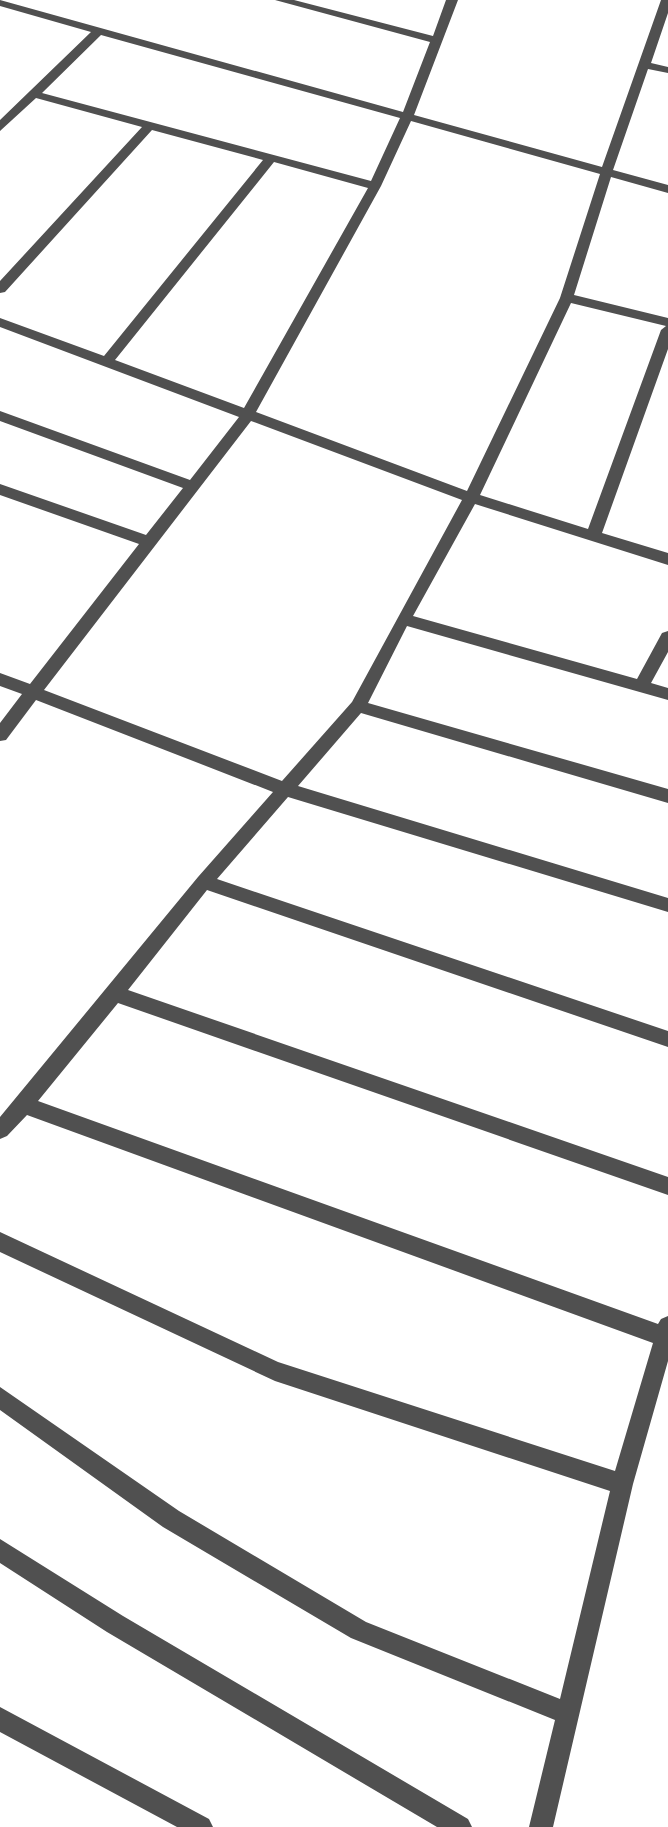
<svg xmlns="http://www.w3.org/2000/svg" width="668" height="1827" font-family="Roboto,sans-serif">
	<rect width="100%" height="100%" fill="#fff"/>
	<g fill="none" stroke-linecap="round" stroke-linejoin="round">
		<path fill="#505050" fill-rule="evenodd" d="M 0,0 L 403,112 L 430,42 L 275,0 L 294,0 L 433,36 L 446,0 L 458,0 L 414,115 L 602,167 L 661,0 L 668,0 L 668,13 L 651,63 L 668,67 L 668,73 L 648,69 L 613,170 L 668,185 L 668,193 L 611,177 L 574,295 L 668,318 L 668,349 L 602,533 L 668,553 L 668,565 L 475,504 L 413,616 L 637,679 L 662,633 L 668,631 L 668,652 L 651,683 L 668,688 L 668,700 L 407,626 L 368,703 L 668,789 L 668,803 L 361,713 L 298,786 L 668,898 L 668,912 L 288,797 L 217,879 L 668,1031 L 668,1047 L 207,890 L 128,990 L 668,1177 L 668,1195 L 118,1003 L 38,1101 L 658,1324 L 661,1319 L 668,1316 L 668,1361 L 633,1484 L 553,1827 L 529,1827 L 555,1720 L 351,1638 L 163,1527 L 0,1410 L 0,1387 L 179,1511 L 366,1622 L 560,1699 L 610,1491 L 275,1381 L 0,1252 L 0,1232 L 278,1362 L 615,1471 L 653,1343 L 27,1115 L 7,1136 L 0,1139 L 0,1117 L 198,877 L 273,792 L 36,700 L 6,740 L 0,741 L 0,723 L 22,694 L 0,686 L 0,673 L 30,684 L 139,544 L 0,495 L 0,484 L 146,535 L 183,488 L 0,421 L 0,411 L 190,480 L 239,417 L 0,327 L 0,318 L 104,356 L 263,160 L 152,130 L 5,292 L 0,293 L 0,281 L 142,127 L 36,98 L 0,131 L 0,120 L 91,32 L 0,6 ZM 101,35 L 400,118 L 371,181 L 42,93 ZM 411,121 L 600,174 L 560,298 L 467,491 L 256,412 L 381,186 ZM 274,162 L 368,188 L 244,408 L 115,360 ZM 571,303 L 666,326 L 661,330 L 588,529 L 480,495 ZM 251,421 L 462,500 L 352,702 L 282,781 L 44,690 Z
			M 0,1539 L 123,1616 L 468,1819 L 472,1827 L 437,1827 L 107,1632 L 0,1563 Z
			M 0,1707 L 209,1819 L 213,1827 L 177,1827 L 0,1732 Z"/>
	</g>
</svg>
